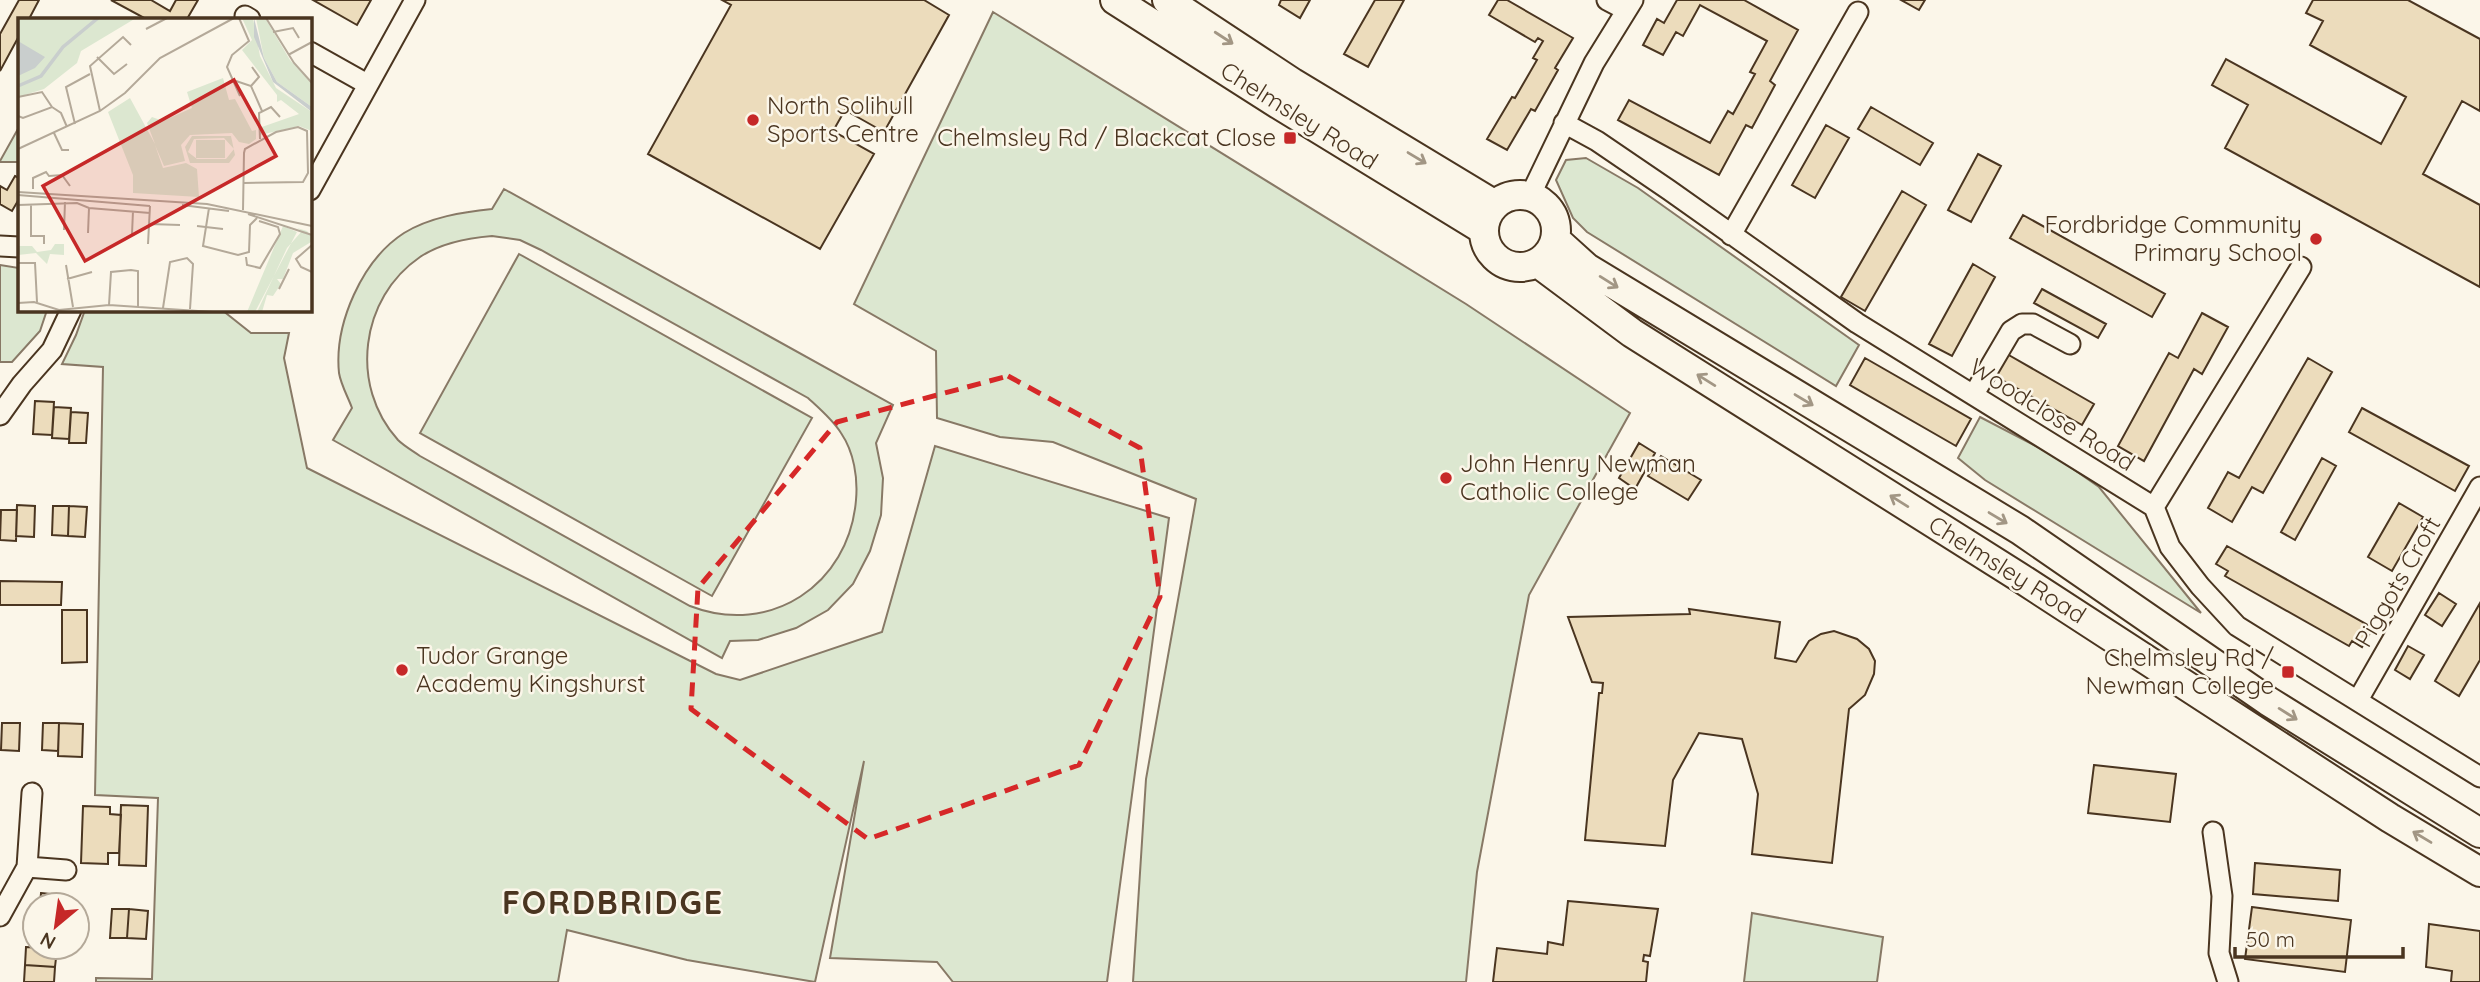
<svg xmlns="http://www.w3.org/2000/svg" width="2480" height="982" font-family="Quicksand,sans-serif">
	<rect width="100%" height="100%" fill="#fbf6e9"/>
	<path fill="#dce7d0" stroke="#887966" stroke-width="2" fill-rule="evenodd" d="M 993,12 L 1466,304 L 1630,413 L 1529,595 L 1477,872 L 1466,982 L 1133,982 L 1146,779 L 1196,499 L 1053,442 L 1000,437 L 937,418 L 936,351 L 854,304 Z
		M 19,127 L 19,162 L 0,162 L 0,161 Z
		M 1586,158 L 1638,188 L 1859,345 L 1836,386 L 1587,232 L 1573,218 L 1556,180 L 1566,160 Z
		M 504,189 L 893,405 L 876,443 L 883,478 L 881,515 L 870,551 L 853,584 L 828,610 L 796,628 L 758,640 L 730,641 L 722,658 L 333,440 L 352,408 C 348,397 341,385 339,373 C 334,324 362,260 404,233 C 430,217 463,212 492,209 ZM 492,236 L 520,240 L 541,250 L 808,398 C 820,409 833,420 841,433 C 854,452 858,478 856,500 C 849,585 770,637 690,606 L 420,456 C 413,451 404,446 398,440 C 349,386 360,298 420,257 C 441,243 467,238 492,236 Z
		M 519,254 L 812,418 L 712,596 L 420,433 Z
		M 0,265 L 19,268 L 19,310 L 47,310 L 40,331 L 12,362 L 0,362 Z
		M 85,310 L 222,310 L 251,333 L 289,333 L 284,358 L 307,468 L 716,674 L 740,680 L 882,632 L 935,446 L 1169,518 L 1107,982 L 953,982 L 937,962 L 830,958 L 864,761 L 815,982 L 687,960 L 567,930 L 558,982 L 96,982 L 96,978 L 152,979 L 158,798 L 95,795 L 103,367 L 62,364 L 76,335 Z
		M 1980,417 L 2053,455 L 2099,487 L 2201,613 L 1985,480 L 1958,458 Z
		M 1752,913 L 1883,937 L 1877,982 L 1744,982 Z"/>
	<path fill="#ecdcbc" stroke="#4a3520" stroke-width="2" d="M 19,0 L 39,0 L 29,19 L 19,19 L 19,36 L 0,71 L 0,34 Z
		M 111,0 L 151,0 L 170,11 L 176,0 L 198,0 L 187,19 L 146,19 Z
		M 313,0 L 371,0 L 357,25 Z
		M 722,0 L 924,0 L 949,15 L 884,132 L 845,110 L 833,131 L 874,154 L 820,249 L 648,154 L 731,5 Z
		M 1281,0 L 1310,0 L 1300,18 L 1279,5 Z
		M 1375,0 L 1404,0 L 1368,67 L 1344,54 Z
		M 1498,0 L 1507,0 L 1573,38 L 1555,68 L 1558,70 L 1535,111 L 1531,109 L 1507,150 L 1487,139 L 1512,97 L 1515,98 L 1537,60 L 1533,58 L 1543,41 L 1538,38 L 1535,42 L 1489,15 Z
		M 1677,0 L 1744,0 L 1798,30 L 1770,81 L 1775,85 L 1752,128 L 1746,125 L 1719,175 L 1618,120 L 1629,100 L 1710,143 L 1728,111 L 1733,114 L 1755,74 L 1750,72 L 1767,41 L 1700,5 L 1683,36 L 1676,32 L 1663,55 L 1643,45 L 1657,19 L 1664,23 Z
		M 1901,0 L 1925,0 L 1919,10 Z
		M 2313,0 L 2408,0 L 2480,39 L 2480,111 L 2462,101 L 2423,174 L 2480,205 L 2480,287 L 2225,148 L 2248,105 L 2212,85 L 2226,59 L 2381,144 L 2406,97 L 2310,45 L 2323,21 L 2306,13 Z
		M 1871,107 L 1933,143 L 1920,165 L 1858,129 Z
		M 1826,125 L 1849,138 L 1815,198 L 1792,185 Z
		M 1978,154 L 2001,166 L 1971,222 L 1948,210 Z
		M 15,176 L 19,178 L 19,199 L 12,211 L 0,204 L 0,186 L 7,190 Z
		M 1902,191 L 1926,205 L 1865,311 L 1841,297 Z
		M 2023,215 L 2165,294 L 2152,317 L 2010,238 Z
		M 1973,264 L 1995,277 L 1952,356 L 1929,344 Z
		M 2042,289 L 2106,324 L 2098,338 L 2034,303 Z
		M 2202,313 L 2228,327 L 2202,374 L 2194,369 L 2144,461 L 2118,446 L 2169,353 L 2178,358 Z
		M 2007,354 L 2094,404 L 2082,425 L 1995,376 Z
		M 1865,358 L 1971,419 L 1956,446 L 1850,385 Z
		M 2308,358 L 2332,372 L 2263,493 L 2252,487 L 2232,522 L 2208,508 L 2228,472 L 2239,478 Z
		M 35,401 L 54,402 L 52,435 L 33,434 Z
		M 54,407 L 71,408 L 69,439 L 52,438 Z
		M 2362,408 L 2469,466 L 2455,491 L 2349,432 Z
		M 71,412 L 88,413 L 86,443 L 69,443 Z
		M 1639,443 L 1655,453 L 1635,489 L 1619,478 Z
		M 1661,456 L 1701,480 L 1688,500 L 1648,476 Z
		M 2322,458 L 2336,466 L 2295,540 L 2281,532 Z
		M 2399,503 L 2423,517 L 2392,571 L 2368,557 Z
		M 17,505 L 35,506 L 34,537 L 16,536 Z
		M 53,506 L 69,506 L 68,536 L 52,535 Z
		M 69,506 L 87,507 L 85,537 L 68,536 Z
		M 1,510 L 17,510 L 16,541 L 0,540 Z
		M 2227,546 L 2373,628 L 2362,647 L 2352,641 L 2349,646 L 2225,576 L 2228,571 L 2216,564 Z
		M 0,581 L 62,582 L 61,605 L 0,605 Z
		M 2439,593 L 2456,604 L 2442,626 L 2425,615 Z
		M 2480,603 L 2480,660 L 2459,696 L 2435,681 Z
		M 1689,609 L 1780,622 L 1775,658 L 1796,662 L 1809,641 L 1821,634 L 1834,631 L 1857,639 L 1869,649 L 1875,661 L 1874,674 L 1865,695 L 1849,709 L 1832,863 L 1752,854 L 1758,794 L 1742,739 L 1699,733 L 1673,780 L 1665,846 L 1585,840 L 1599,693 L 1602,693 L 1603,683 L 1592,682 L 1568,617 L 1690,614 Z
		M 62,610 L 87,610 L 87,662 L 62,663 Z
		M 2408,646 L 2424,655 L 2410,679 L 2395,670 Z
		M 2,723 L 20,723 L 19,751 L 1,750 Z
		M 43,723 L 59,723 L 58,751 L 42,750 Z
		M 59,723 L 83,724 L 82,757 L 58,756 Z
		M 2094,765 L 2176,774 L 2170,822 L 2088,813 Z
		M 121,805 L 148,806 L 146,866 L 119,865 Z
		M 83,806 L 110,807 L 110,814 L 121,815 L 119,853 L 108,853 L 108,864 L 81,863 Z
		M 2255,863 L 2340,870 L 2338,901 L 2253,894 Z
		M 41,893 L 68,896 L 67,905 L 40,905 Z
		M 1568,901 L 1658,909 L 1650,956 L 1644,955 L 1643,961 L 1648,962 L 1646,982 L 1493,982 L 1497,948 L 1547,954 L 1548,942 L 1563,945 Z
		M 2252,907 L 2351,920 L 2345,972 L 2245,959 Z
		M 112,909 L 129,909 L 127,938 L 110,938 Z
		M 129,909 L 148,911 L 146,939 L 127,938 Z
		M 2429,924 L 2480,931 L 2480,982 L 2451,982 L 2452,971 L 2426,967 Z
		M 26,947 L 57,949 L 55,967 L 25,965 Z
		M 25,965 L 55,967 L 54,982 L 24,982 Z"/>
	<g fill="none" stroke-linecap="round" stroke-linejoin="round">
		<defs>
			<path id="street" d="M 1607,0 L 1626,10
				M 245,16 L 250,19
				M 310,52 L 367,84
				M 1564,123 L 1597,141 L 1669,190 L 1857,323 L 2154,507 L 2170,547 L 2200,586 L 2237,626 L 2480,777
				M 310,190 L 415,0
				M 1530,196 L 1594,63 L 1633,0
				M 1731,235 L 1858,12
				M 0,246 L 19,247
				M 1974,394 L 2011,331 L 2022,324 L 2033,324 L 2070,344
				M 0,415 L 22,384 L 52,350 L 71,310
				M 2154,507 L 2301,267
				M 2358,700 L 2480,487
				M 2213,832 L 2222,896 L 2219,953 L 2228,982
				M 27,867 L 66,870
				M 0,916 L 27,867 L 32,793"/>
			<path id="secondary" d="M 1115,0 L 1278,104 L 1484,230
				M 1167,0 L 1293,83 L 1495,205
				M1484 231a36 36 0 1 1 72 0a36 36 0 1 1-72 0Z
				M 1556,240 L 1587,268 L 2020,530 L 2268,701 L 2480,833
				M 1538,263 L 1632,333 L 2019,577 L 2390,818 L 2480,872"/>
		</defs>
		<use href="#street" stroke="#4a3520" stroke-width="23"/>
		<use href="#secondary" stroke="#4a3520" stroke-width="32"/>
		<use href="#street" stroke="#fbf6e9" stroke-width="19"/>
		<use href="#secondary" stroke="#fbf6e9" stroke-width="28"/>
	</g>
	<defs><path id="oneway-shaft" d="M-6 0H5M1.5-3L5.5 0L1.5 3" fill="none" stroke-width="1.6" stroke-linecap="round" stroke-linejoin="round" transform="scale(1.75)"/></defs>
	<g stroke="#a29684">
		<use href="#oneway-shaft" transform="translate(1224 38) rotate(33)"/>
		<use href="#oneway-shaft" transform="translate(1417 158) rotate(31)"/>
		<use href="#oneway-shaft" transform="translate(1609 282) rotate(32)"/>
		<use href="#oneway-shaft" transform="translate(1706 380) rotate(-148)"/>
		<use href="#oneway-shaft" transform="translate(1804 400) rotate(31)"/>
		<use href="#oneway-shaft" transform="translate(1899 501) rotate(-148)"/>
		<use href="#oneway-shaft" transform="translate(1998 518) rotate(31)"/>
		<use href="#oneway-shaft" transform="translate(2288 714) rotate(32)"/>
		<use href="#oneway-shaft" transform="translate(2422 837) rotate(-149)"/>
	</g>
	<path fill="none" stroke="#d62828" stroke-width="5" stroke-dasharray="14 9" stroke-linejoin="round" d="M 1008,376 L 1140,448 L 1160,597 L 1079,765 L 868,839 L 691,709 L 698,588 L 837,422 Z"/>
	<g fill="#c62828" stroke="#fbf6e9" stroke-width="2.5">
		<circle cx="753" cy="120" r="7"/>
		<rect x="1283" y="131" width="14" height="14" rx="3.5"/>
		<circle cx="2316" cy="239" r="7"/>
		<circle cx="1446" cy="478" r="7"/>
		<circle cx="402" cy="670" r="7"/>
		<rect x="2281" y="665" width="14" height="14" rx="3.5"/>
	</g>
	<g text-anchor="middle" stroke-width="5" stroke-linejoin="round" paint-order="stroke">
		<g font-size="24" fill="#4a3520" stroke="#fbf6e9" text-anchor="start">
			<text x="767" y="114">North Solihull<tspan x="767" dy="28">Sports Centre</tspan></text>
			<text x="1276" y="146" text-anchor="end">Chelmsley Rd / Blackcat Close</text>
			<text x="2302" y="233" text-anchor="end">Fordbridge Community<tspan x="2302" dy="28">Primary School</tspan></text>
			<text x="1460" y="472">John Henry Newman<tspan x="1460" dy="28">Catholic College</tspan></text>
			<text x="416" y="664">Tudor Grange<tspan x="416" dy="28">Academy Kingshurst</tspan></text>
			<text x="2274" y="666" text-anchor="end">Chelmsley Rd /<tspan x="2274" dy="28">Newman College</tspan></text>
		</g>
		<g font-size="24" fill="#4a3520" stroke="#fbf6e9">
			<text transform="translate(1299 116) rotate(32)" y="8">Chelmsley Road</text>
			<text transform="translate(2052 415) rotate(32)" y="8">Woodclose Road</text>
			<text transform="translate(2007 570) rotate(32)" y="8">Chelmsley Road</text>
			<text transform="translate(2398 582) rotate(-60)" y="8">Piggots Croft</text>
		</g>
		<g font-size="32" font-weight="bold" letter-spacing="2" fill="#4a3520" stroke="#fbf6e9">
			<text x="613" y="914">FORDBRIDGE</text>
		</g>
	</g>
	<g transform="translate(18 18)">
		<rect width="294" height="294" fill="#fbf6e9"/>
		<path d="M 0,0 L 118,0 L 63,33 L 59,45 L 26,71 L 0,79 ZM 224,0 L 235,0 L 242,38 L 258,70 L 294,94 L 294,113 L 281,108 L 242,117 L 241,110 L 281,96 L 263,82 L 259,84 L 259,77 L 224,32 L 234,22 ZM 238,0 L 247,0 L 272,42 L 294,66 L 294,89 L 259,64 L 246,40 ZM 205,60 L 211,82 L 217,81 L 234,113 L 238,112 L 238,121 L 231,126 L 221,124 L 214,115 L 172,117 L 163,127 L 167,143 L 146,148 L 137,127 L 145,150 L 168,145 L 179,151 L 181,179 L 115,175 L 115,157 L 90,94 L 112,80 L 137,126 L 129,105 L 134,99 L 145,103 L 174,90 L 169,74 ZM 174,118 L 213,118 L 217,137 L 211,145 L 172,145 L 167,129 ZM 206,120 L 216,131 L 208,141 L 179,141 L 170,134 L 176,121 ZM 178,122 L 207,122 L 207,140 L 178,140 ZM 265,208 L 279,214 L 237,294 L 229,294 ZM 279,210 L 289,213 L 293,218 L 293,224 L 275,235 L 265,261 L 259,261 L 263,266 L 255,278 L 249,277 L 244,294 L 239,294 L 269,230 L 284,213 ZM 37,226 L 46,226 L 46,237 L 32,236 L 29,246 L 18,235 L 0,237 L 0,228 L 14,228 L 19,234 L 33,232 Z" fill="#dce7d0" fill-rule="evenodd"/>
		<path d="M 236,0 L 246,40 L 259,64 L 294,89 L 294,94 L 255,64 L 236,19 ZM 0,23 L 27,39 L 17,50 L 0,58 Z" fill="#c9cecd"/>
		<path fill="none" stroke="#c9cecd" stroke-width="3.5" d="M 0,68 L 23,58 L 45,29 L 80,0"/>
		<path fill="none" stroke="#b4a999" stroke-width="2" d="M 221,0 L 231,23 L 214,37 L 209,49 L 222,78M 248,0 L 276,45 L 294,65M 128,11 L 149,0M 255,14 L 275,10 L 281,20M 270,37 L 294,24M 79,39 L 96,56 L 109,46M 218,63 L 233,68 L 244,93M 233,68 L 241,59 L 234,49M 0,79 L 24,74 L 34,89M 82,93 L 72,48 L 105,19 L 113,27M 0,98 L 5,100 L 34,89 L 43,95 L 49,109M 57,106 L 48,69 L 72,56M 36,115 L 44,132 L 51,132M 242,121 L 241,95 L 253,89 L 262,99M 0,131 L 82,93 L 107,75 L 142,40 L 216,0M 15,171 L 15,160 L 28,154 L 31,158 L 44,157 L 52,168M 0,174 L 189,186 L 294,208M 0,177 L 132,188M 0,187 L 59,185 L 71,190 L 132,195M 13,187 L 13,218 L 26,218 L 26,226M 164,187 L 211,193M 191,190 L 185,228 L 220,237 L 231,234 L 232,207 L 239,200M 225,192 L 226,135 L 227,131 L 258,114 L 280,109 L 289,113 L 290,155 L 285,164 L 226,165M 230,196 L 294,217M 132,206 L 162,207M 179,208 L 205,211M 46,212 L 47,184M 70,215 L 71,190M 114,216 L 115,193M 130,226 L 132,188M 294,227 L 278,241 L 283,249 L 294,254M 228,239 L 229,247 L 242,250 L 262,216 L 260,209 L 241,203M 0,245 L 17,245 L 19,284M 48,247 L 55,289M 49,261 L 74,254M 261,271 L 271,251M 0,285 L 16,284 L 41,292 L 91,287 L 195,294M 91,287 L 93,254 L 113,252 L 120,253 L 120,289M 145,290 L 152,244 L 169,240 L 175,246 L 172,291"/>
		<path fill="#c62828" fill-opacity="0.15" stroke="#c62828" stroke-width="3.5" d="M 216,62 L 258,138 L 67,243 L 25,168 Z"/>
		<rect width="294" height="294" fill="none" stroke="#4a3520" stroke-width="3.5"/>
	</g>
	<g transform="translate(56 926) rotate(209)"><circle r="33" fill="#fbf6e9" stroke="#b4a999" stroke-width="2"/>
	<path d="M0-5L12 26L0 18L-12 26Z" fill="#c62828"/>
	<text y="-10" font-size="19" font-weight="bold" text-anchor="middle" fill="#4a3520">N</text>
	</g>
	<path d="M2235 947v10h168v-10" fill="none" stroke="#4a3520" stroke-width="3.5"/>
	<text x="2246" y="947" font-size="21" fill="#4a3520" stroke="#fbf6e9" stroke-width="5" paint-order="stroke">50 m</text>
</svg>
